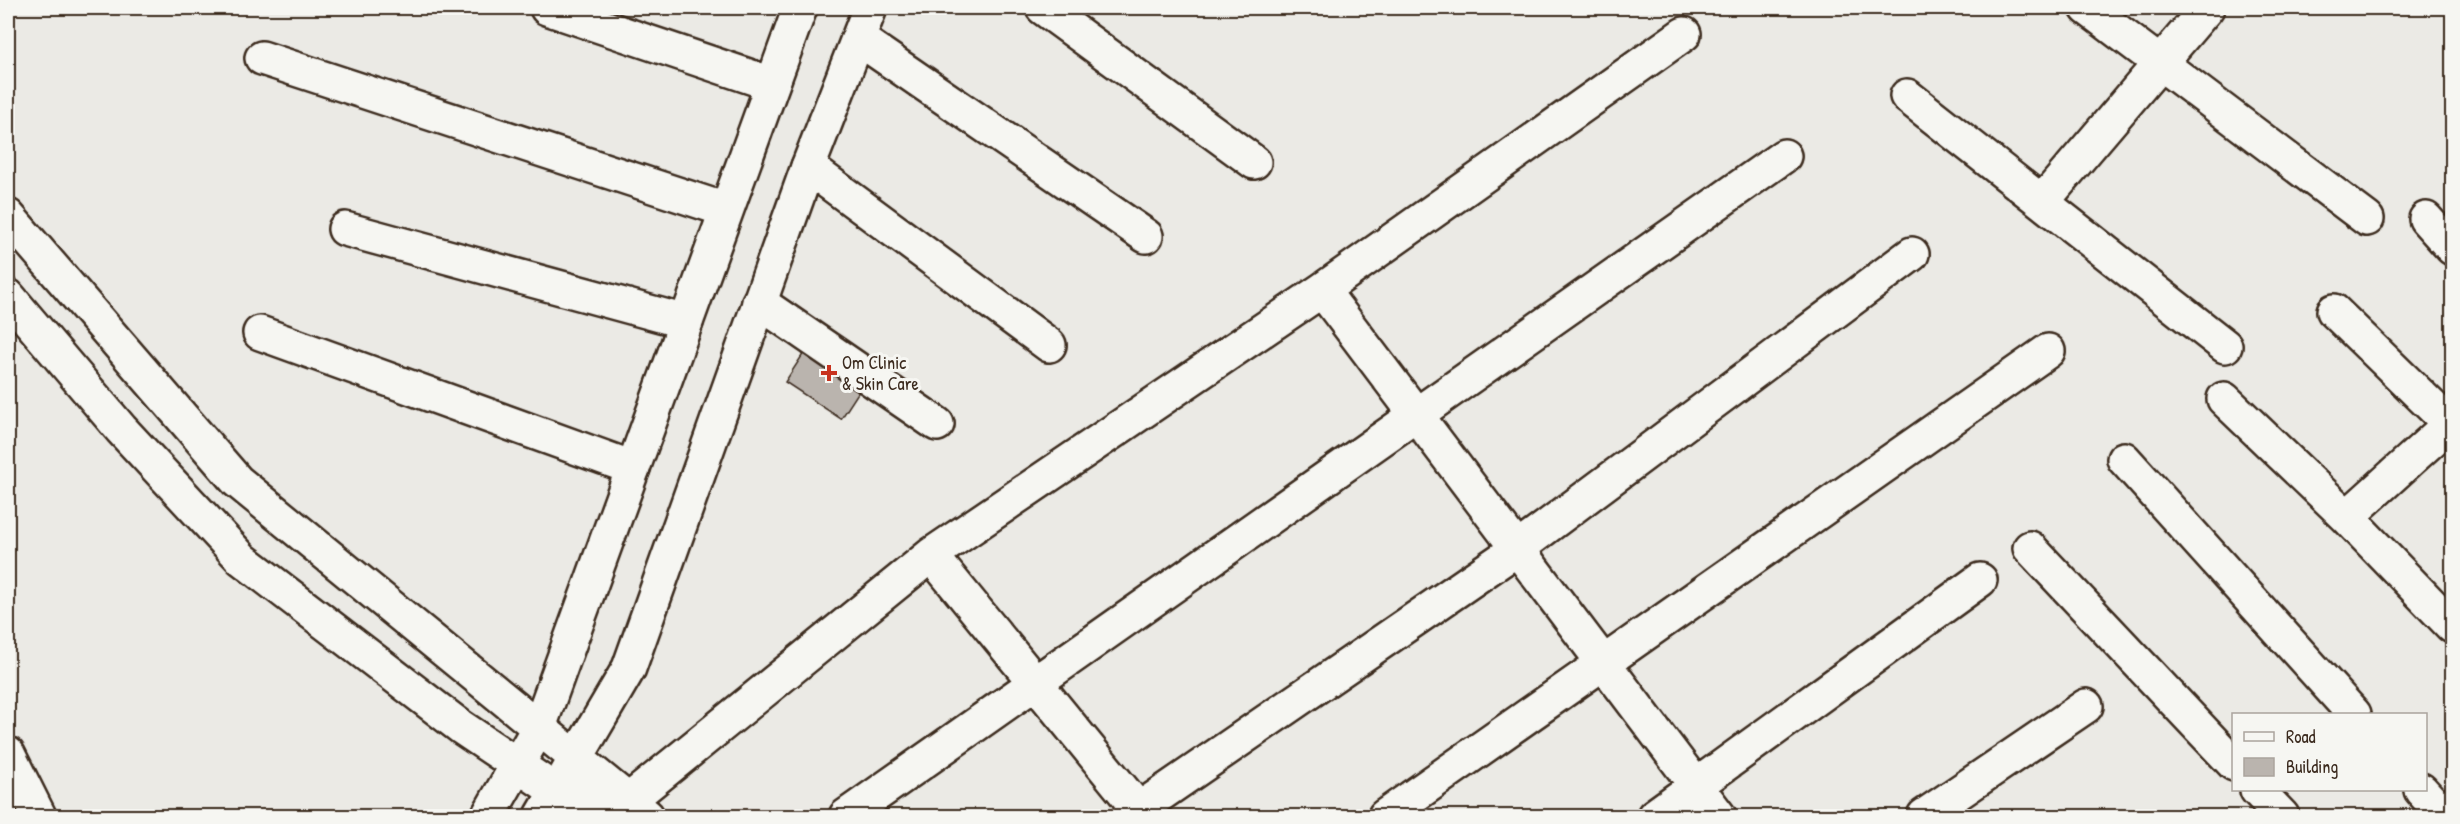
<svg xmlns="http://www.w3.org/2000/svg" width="2460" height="824" font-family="'Patrick Hand',sans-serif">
	<rect width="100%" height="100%" fill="#ebeae5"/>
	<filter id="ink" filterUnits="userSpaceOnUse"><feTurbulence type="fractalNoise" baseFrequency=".0167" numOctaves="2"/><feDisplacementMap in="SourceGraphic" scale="12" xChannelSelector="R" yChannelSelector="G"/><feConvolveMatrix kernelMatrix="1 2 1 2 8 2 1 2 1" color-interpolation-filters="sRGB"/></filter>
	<g filter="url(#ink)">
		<path fill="#bab4ae" stroke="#3b2a1e" stroke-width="1.5" d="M 811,342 L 867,379 L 841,419 L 785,382 Z"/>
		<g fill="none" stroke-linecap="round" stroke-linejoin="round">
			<defs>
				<path id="street" d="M 547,8 L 772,84
					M 1043,8 L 1254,162
					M 2087,8 L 2367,219
					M 859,39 L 1146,236
					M 262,58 L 726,210
					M 1907,96 L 2225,346
					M 808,167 L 1049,345
					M 2042,202 L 2207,8
					M 2426,219 L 2452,248
					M 345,229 L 686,322
					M 1322,290 L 1719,816
					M 759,302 L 937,424
					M 2334,311 L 2452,426
					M 260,333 L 633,468
					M 2224,399 L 2347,517 L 2452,626
					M 2124,459 L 2354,714
					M 2347,517 L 2452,422
					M 2030,548 L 2234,764
					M 931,555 L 1144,816
					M 8,754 L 39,816
					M 2257,790 L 2282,816
					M 2421,790 L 2442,813
					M 628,801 L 931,555 L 1322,290 L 1684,34
					M 846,816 L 1784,156
					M 1129,816 L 1517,549 L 1912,254
					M 1385,816 L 2048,351
					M 1654,816 L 1980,580
					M 1924,816 L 2086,706"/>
				<path id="secondary" d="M 8,216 L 237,481 L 647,816
					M 8,296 L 121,429 L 242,559 L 461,727 L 556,791 L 627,816
					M 488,816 L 539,727 L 800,8
					M 542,816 L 629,668 L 808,167 L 870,8"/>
				<path id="primary" d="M 2437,816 L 2452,804"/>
			</defs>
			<use href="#street" stroke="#3b2a1e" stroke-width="38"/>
			<use href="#secondary" stroke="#3b2a1e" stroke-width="38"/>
			<use href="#primary" stroke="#3b2a1e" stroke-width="38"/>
			<use href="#street" stroke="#f6f6f2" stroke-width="33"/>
			<use href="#secondary" stroke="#f6f6f2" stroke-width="33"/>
			<use href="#primary" stroke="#f6f6f2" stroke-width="33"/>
		</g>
	</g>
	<path fill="#c8321e" stroke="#f6f6f2" stroke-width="2" d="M826 364h6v6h6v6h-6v6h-6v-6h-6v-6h6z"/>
	<g text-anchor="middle" stroke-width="6" stroke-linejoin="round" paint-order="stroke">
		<g font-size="18" fill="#3b2a1e" stroke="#f6f6f2" text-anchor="start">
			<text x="842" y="369">Om Clinic<tspan x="842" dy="21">&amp; Skin Care</tspan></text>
		</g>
	</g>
	<rect width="2460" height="824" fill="none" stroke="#f6f6f2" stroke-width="30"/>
	<rect x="15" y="15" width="2430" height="794" fill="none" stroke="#3b2a1e" stroke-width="2" filter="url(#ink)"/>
	<rect x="2232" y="713" width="195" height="78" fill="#f6f6f2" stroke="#aba49d" stroke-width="1.5"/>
	<rect x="2244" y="732" width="30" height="9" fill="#f6f6f2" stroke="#aba49d" stroke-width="1.5"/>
	<text x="2286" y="743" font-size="18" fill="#3b2a1e">Road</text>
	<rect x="2244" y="758" width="30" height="18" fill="#bab4ae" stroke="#aba49d" stroke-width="1.5"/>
	<text x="2286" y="773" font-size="18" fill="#3b2a1e">Building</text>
</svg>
